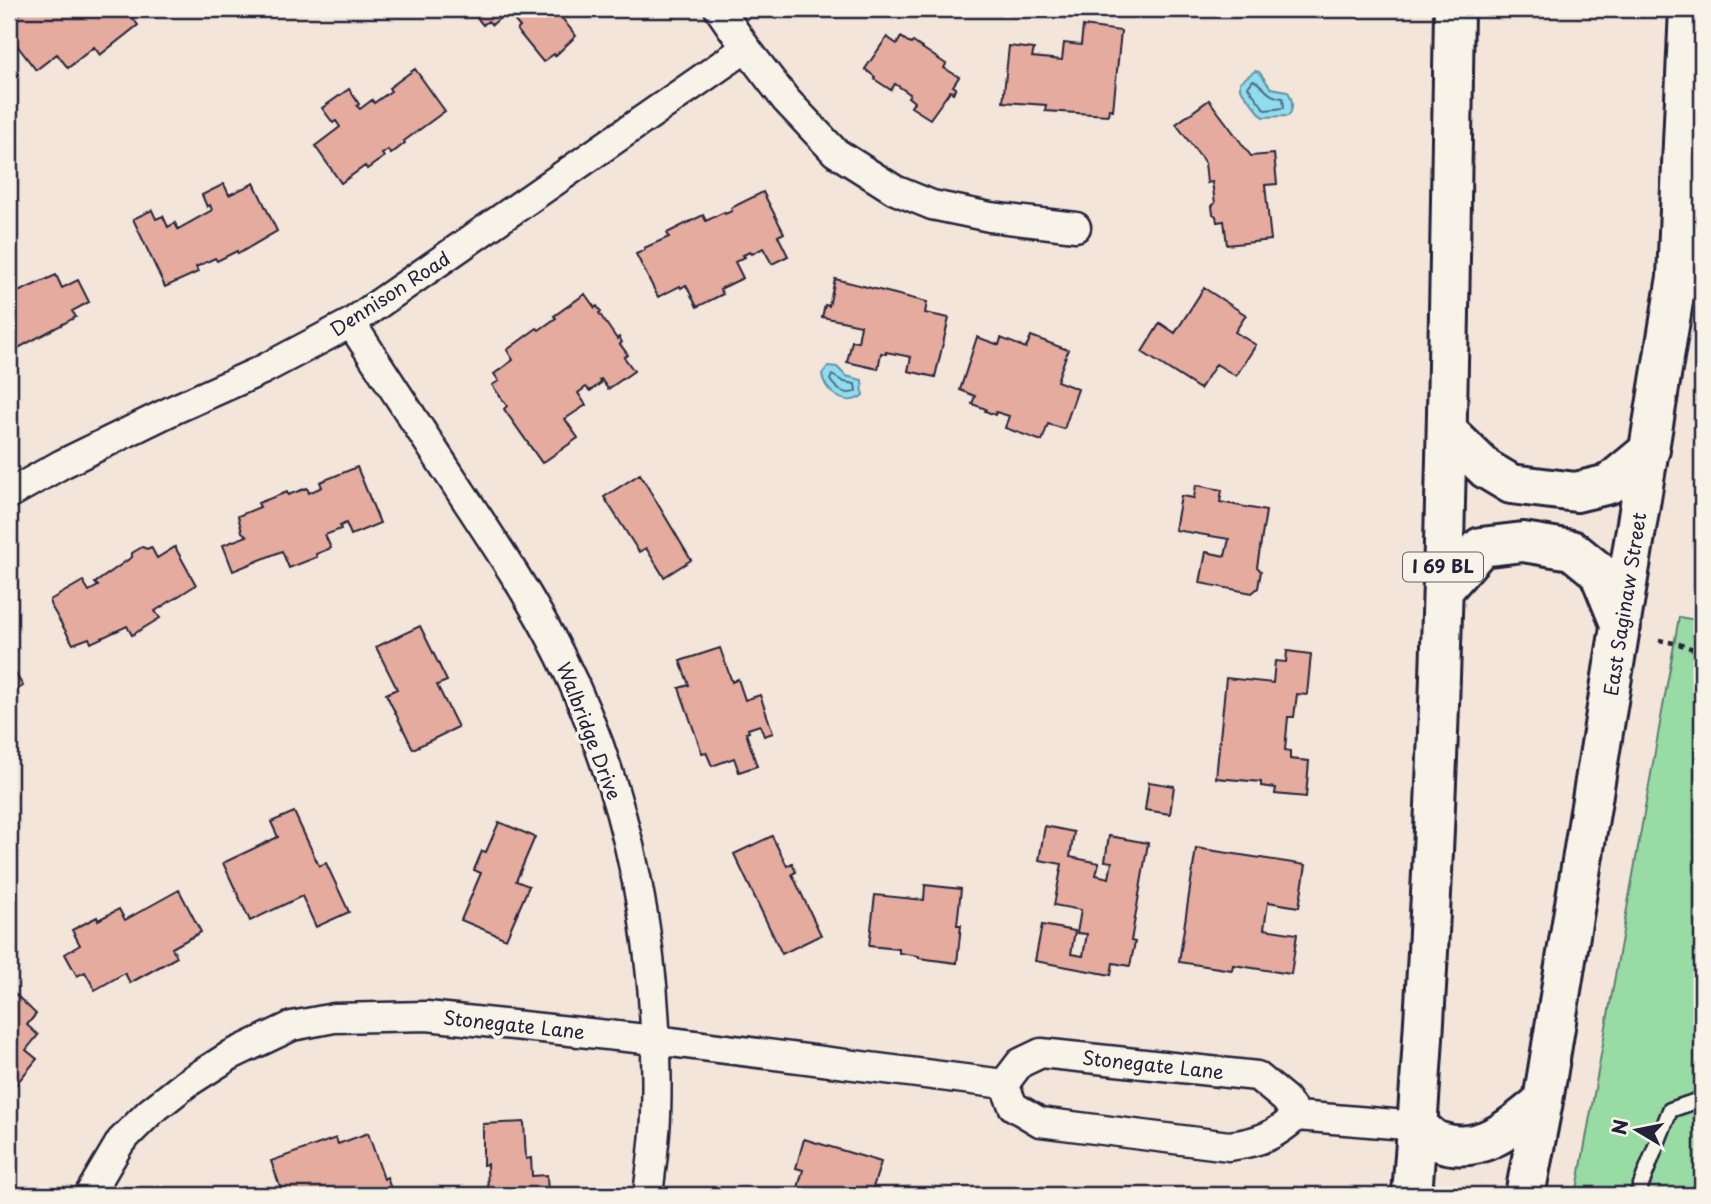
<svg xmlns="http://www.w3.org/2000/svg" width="1711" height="1204" font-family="'Playpen Sans',sans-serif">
	<rect width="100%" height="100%" fill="#f3e5d9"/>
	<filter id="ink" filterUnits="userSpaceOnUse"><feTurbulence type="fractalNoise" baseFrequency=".0143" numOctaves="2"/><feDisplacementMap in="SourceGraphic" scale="14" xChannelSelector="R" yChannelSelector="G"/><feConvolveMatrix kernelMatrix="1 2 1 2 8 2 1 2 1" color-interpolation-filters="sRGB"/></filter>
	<g filter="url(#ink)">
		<path fill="#99dba5" stroke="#5e7e70" stroke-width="2" d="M 1679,617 L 1702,621 L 1702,1195 L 1576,1195 Z"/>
		<path fill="#8fddee" stroke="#6392a6" stroke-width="2" d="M 1255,71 L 1259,72 L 1271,88 L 1287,91 C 1293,98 1294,110 1288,116 L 1263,117 L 1240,89 L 1240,82 Z
			M 828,366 L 837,367 L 846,376 L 862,380 L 863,395 C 847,409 824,392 822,374 Z"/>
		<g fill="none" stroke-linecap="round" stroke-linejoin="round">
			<path stroke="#4e6d83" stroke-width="2" d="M 1253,80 C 1266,86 1264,96 1283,98 L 1284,108 L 1265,110 L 1248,87 Z
				M 832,375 L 844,382 L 855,384 L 856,391 C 846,397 836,389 830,380 Z"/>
		</g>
		<path fill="#e4ab9e" stroke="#22223b" stroke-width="2" d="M 26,9 L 40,9 L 43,12 L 47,9 L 139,9 L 130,15 L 138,25 L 100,55 L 94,47 L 68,68 L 57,54 L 36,70 L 9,35 L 9,23 Z
			M 476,9 L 574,9 L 562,18 L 576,36 L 555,56 L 554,54 L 543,62 L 517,30 L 520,27 L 507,12 L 492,25 L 488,21 L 483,25 L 473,13 Z
			M 1083,26 L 1121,31 L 1113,110 L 1109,109 L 1108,115 L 1045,111 L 1046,105 L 1003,102 L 1009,46 L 1034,49 L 1032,57 L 1062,60 L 1064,43 L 1081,45 Z
			M 887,37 L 897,44 L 901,37 L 911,44 L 913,42 L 946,64 L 944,68 L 959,77 L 953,86 L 956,88 L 953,93 L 950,91 L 930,119 L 911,107 L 914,102 L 908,97 L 910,94 L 895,84 L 891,90 L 874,79 L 875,77 L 865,69 Z
			M 415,69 L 445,111 L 404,141 L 405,143 L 391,154 L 388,150 L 382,154 L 384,157 L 367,169 L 365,166 L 341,183 L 315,146 L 340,127 L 336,121 L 333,123 L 322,108 L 349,89 L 359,104 L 357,106 L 360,109 L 372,100 L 374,103 L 391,91 L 389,88 Z
			M 1209,100 L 1251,156 L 1274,154 L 1277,184 L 1265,185 L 1271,240 L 1227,245 L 1224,221 L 1217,222 L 1216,216 L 1213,214 L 1212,206 L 1215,203 L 1212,182 L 1207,183 L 1205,163 L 1176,124 Z
			M 254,183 L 277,231 L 238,254 L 237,251 L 217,261 L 215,258 L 196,267 L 198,272 L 165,287 L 133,219 L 152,210 L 156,219 L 163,216 L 168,227 L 175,223 L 178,229 L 212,210 L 210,205 L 207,207 L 202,195 L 224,184 L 229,195 Z
			M 763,192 L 784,233 L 778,236 L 788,256 L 772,264 L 763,248 L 752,254 L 750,252 L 743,255 L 745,257 L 735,262 L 743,278 L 720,289 L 723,294 L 697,307 L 686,285 L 681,288 L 680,286 L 658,297 L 636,254 L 645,250 L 644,248 L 669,237 L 667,233 L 703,215 L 706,221 L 724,212 L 725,214 L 732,211 L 731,208 Z
			M 56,275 L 62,288 L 78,280 L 89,302 L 72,311 L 76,317 L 9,353 L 9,296 Z
			M 835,279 L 927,302 L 925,313 L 949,318 L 935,377 L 908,371 L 911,357 L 886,352 L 886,354 L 881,353 L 878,369 L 847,362 L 852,341 L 858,342 L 861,325 L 822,317 L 825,305 L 829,306 Z
			M 1204,288 L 1246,315 L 1235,332 L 1256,345 L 1236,376 L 1216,364 L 1200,389 L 1142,352 L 1160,323 L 1175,333 Z
			M 585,294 L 595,308 L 597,306 L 601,312 L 599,313 L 617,339 L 619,337 L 622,342 L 620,344 L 628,355 L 624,357 L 634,371 L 608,389 L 601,379 L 599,380 L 601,383 L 590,391 L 586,387 L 578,393 L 586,405 L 565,419 L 578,438 L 542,463 L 504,409 L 507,406 L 492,385 L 499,381 L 494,374 L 513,360 L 507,350 L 537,328 L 539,330 L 556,318 L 554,316 Z
			M 1031,336 L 1068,350 L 1057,381 L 1078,389 L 1064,429 L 1048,424 L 1042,441 L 1005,428 L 1009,416 L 996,412 L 995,415 L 985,411 L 986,409 L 972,404 L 975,396 L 960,390 L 977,337 L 999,345 L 1001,338 L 1026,348 Z
			M 357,467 L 380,523 L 351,535 L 346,523 L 340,526 L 341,529 L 325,535 L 331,548 L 316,554 L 317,557 L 289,568 L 282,551 L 233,571 L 223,545 L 247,536 L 242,532 L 238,516 L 260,507 L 258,503 L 287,492 L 288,495 L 307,488 L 309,493 L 322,487 L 320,482 Z
			M 640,474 L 691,560 L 664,577 L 646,548 L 639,552 L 604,497 Z
			M 1196,485 L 1222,490 L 1220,502 L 1266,511 L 1257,567 L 1261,571 L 1258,588 L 1252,593 L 1200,583 L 1206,552 L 1225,556 L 1229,539 L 1175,530 L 1181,496 L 1194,498 Z
			M 142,547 L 147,549 L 151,547 L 157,558 L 175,547 L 196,585 L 155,611 L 160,618 L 132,635 L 127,626 L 91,643 L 89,638 L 73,644 L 50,604 L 50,600 L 83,581 L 89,591 L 98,586 L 95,583 L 132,557 L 132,553 Z
			M 420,626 L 447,681 L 437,685 L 458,727 L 413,749 L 386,694 L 397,689 L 376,647 Z
			M 720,648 L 732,682 L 738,679 L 745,700 L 760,695 L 773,733 L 764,736 L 760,725 L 748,729 L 749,732 L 746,733 L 757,766 L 739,772 L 734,758 L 712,766 L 706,752 L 702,753 L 679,688 L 689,685 L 680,661 Z
			M 1287,651 L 1311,654 L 1307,695 L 1297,694 L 1294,717 L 1288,717 L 1285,750 L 1290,751 L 1290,759 L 1309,761 L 1306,797 L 1275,794 L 1276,788 L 1261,786 L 1261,782 L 1216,778 L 1226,678 L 1273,683 L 1275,661 L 1286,662 Z
			M 9,663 L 23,686 L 9,695 Z
			M 1149,782 L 1174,786 L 1170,814 L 1145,810 Z
			M 294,812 L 319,866 L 326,863 L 349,912 L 316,927 L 302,896 L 250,921 L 223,863 L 278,837 L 271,822 Z
			M 499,822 L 535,837 L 516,881 L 529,886 L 506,939 L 461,920 L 481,873 L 474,870 L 482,851 L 486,852 Z
			M 1045,826 L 1074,832 L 1070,857 L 1099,863 L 1096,875 L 1109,878 L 1112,862 L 1105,861 L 1109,836 L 1148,843 L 1131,941 L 1135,942 L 1130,966 L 1113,963 L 1111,975 L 1035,961 L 1042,925 L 1075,931 L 1071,954 L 1083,956 L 1087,934 L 1077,933 L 1081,910 L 1054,905 L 1062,864 L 1039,860 Z
			M 772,836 L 787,866 L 792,863 L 796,872 L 792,874 L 821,935 L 782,954 L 734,854 Z
			M 1196,848 L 1306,865 L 1299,907 L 1268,902 L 1264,929 L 1297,934 L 1291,974 L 1233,965 L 1232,970 L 1179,962 Z
			M 925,885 L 961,889 L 957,925 L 961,925 L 957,963 L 919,958 L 919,956 L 899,953 L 899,949 L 869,946 L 875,895 L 924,900 Z
			M 179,890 L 201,932 L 172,948 L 177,957 L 130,983 L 125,973 L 95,990 L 85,972 L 77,976 L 65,954 L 80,945 L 72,930 L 97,917 L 98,920 L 119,909 L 125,920 Z
			M 9,988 L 36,1014 L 27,1025 L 38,1035 L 26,1050 L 37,1059 L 9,1093 Z
			M 524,1122 L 526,1159 L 531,1158 L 532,1176 L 547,1175 L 548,1195 L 488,1195 L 487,1164 L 483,1165 L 483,1124 Z
			M 368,1133 L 384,1179 L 387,1177 L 393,1195 L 283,1195 L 271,1161 L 336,1138 L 338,1144 Z
			M 804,1139 L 881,1162 L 871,1194 L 849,1188 L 847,1195 L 796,1195 L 803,1170 L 796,1168 Z"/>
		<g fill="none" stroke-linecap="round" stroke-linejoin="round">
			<defs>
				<path id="service" d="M 1637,1195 L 1670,1110 L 1702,1099"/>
				<path id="minor" d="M 719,9 L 746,48 L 786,100 L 835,152 L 895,190 L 932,205 L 990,217 L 1076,227
					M 351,323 C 390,383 428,442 467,501 C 500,551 533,601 560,655 C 631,796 661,959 656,1116 C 655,1143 651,1169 648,1195
					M 9,494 L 62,464 L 175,409 L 262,370 L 351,323 L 746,48
					M 1004,1084 L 1013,1106 L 1040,1122 L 1229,1146 C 1260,1142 1274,1136 1297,1116 L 1418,1126
					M 1004,1084 L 1020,1063 L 1041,1053 L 1257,1076 L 1285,1099 L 1297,1116
					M 89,1195 L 121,1141 L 150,1112 L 187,1083 L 231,1055 L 292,1026 L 334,1018 L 427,1016 L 655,1040 L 1004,1084"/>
				<path id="primary" d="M 1448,432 L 1486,469 L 1511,484 L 1576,492 L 1609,484 L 1650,450
					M 1443,590 L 1481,547 L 1523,542 L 1572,550 L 1599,572 L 1621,626
					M 1418,1126 C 1424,1131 1432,1140 1440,1142 C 1480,1156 1514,1126 1543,1101
					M 1412,1195 C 1443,801 1448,404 1454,9
					M 1525,1195 L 1543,1101 L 1677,277 L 1689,9"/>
			</defs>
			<use href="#service" stroke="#22223b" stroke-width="19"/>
			<use href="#minor" stroke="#22223b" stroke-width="33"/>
			<use href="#primary" stroke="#22223b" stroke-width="44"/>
			<path stroke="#22223b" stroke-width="4.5" stroke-dasharray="5 5" stroke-linecap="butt" d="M 1659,640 L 1679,644 L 1702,652"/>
			<use href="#service" stroke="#f7f3e8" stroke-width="14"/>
			<use href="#minor" stroke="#f7f3e8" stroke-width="28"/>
			<use href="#primary" stroke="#f7f3e8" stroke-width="38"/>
		</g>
	</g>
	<g text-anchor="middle" stroke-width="7" stroke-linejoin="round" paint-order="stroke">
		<rect fill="#f7f3e8" stroke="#62616f" stroke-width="2" x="1403" y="552.5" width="80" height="29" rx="5"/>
		<g font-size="18" font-weight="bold" fill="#22223b">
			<text x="1443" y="573">I 69 BL</text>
		</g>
		<g font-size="19" fill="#22223b" stroke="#f7f3e8">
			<text transform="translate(390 294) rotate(-33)" y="7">Dennison Road</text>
			<text transform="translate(1625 604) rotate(-81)" y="7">East Saginaw Street</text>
			<text transform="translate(589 731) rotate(69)" y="7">Walbridge Drive</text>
			<text transform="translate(514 1025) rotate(6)" y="7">Stonegate Lane</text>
			<text transform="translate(1153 1065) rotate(6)" y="7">Stonegate Lane</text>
		</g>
	</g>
	<rect width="1711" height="1204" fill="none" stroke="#f7f3e8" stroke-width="35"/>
	<rect x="18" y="18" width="1676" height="1169" fill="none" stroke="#22223b" stroke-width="2.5" filter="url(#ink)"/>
	<g transform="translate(1637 1130) rotate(280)" stroke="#f7f3e8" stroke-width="5" paint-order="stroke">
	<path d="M0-5L12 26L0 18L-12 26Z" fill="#22223b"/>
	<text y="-10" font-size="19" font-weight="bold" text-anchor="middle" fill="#22223b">N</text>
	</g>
</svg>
